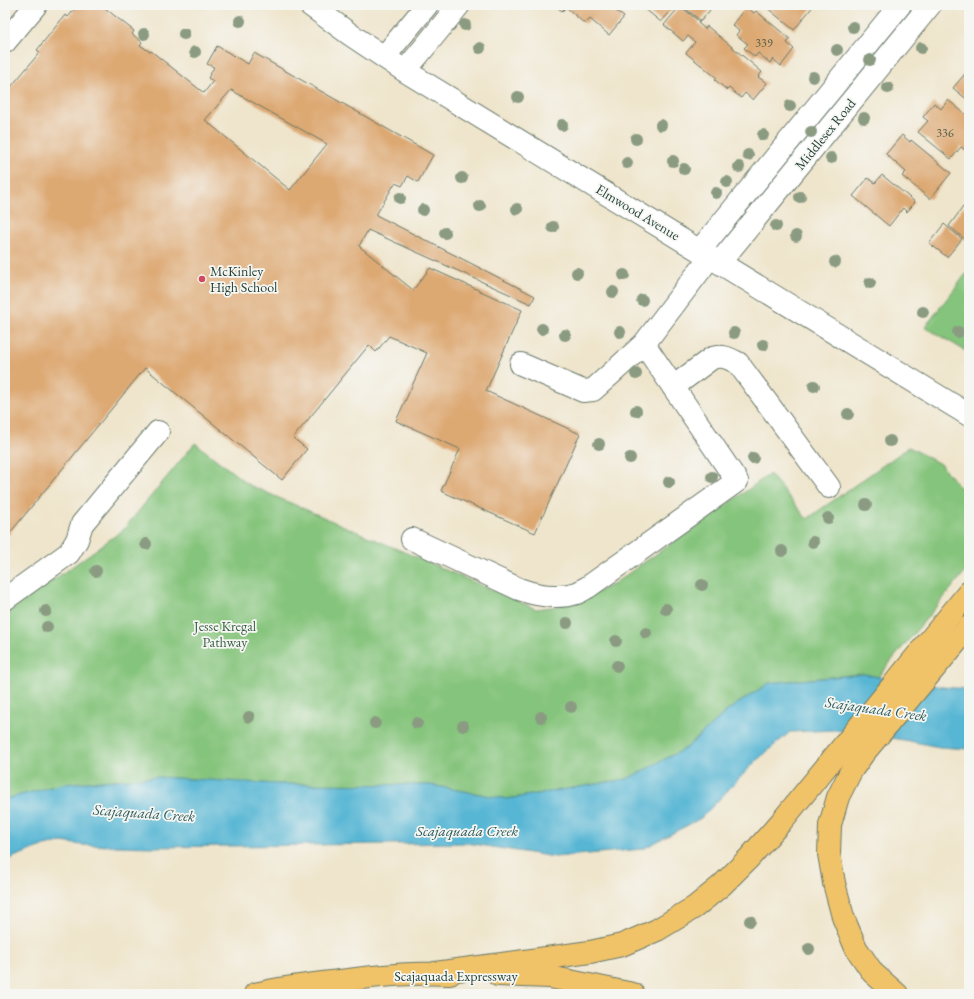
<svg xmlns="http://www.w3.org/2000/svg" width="974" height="999" font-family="'EB Garamond',serif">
	<rect width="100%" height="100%" fill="#f6f6f2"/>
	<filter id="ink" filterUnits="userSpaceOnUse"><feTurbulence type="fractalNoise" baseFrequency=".025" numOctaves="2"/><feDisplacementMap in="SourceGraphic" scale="8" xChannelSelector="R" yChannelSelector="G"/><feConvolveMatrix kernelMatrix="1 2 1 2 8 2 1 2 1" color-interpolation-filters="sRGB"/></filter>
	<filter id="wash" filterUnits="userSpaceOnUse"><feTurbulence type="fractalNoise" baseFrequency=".012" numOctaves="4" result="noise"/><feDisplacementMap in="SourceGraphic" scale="16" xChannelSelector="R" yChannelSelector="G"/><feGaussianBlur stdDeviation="0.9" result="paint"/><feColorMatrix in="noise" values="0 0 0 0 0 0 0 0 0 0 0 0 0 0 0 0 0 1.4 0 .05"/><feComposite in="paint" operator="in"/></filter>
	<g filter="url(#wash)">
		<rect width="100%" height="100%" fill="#efe5cc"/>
		<path fill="#85c47c" stroke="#528058" d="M 969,270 L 969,353 L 925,327 Z
			M 195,443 L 249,485 L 536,609 L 572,604 L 612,585 L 770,474 L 807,519 L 909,447 L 940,464 L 969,498 L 969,567 L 878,677 L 860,674 L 769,683 L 728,710 L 686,748 L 627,779 L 507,799 L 430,785 L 278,784 L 156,777 L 63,784 L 5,799 L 5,615 L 123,530 Z"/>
		<path fill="#56b6d4" stroke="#3a7a84" d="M 865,674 L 878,677 L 943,687 L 969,689 L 969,749 L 939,747 L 904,740 L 835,730 L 790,732 L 757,760 L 701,818 L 643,849 L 555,857 L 467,843 L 152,847 L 81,845 L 62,842 L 40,847 L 14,857 L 5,863 L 5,799 L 63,784 L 156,777 L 278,784 L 430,785 L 507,799 L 627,779 L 686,748 L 728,710 L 769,683 Z"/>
		<g id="blocks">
			<path fill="#dda973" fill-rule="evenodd" d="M 78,5 L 101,5 L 134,31 L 132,34 L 142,42 L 140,45 L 150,52 L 151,51 L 204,93 L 213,81 L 208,78 L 214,67 L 207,64 L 217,46 L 248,64 L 254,53 L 433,155 L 418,182 L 408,176 L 402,186 L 395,183 L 376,215 L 535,296 L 531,304 L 368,230 L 359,246 L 413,290 L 430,268 L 522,310 L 486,391 L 580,434 L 535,533 L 441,491 L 460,449 L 396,421 L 427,353 L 389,336 L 376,352 L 369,345 L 293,438 L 307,449 L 282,480 L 145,368 L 5,539 L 5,94 L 40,52 L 37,50 L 65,15 L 68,17 ZM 231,90 L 327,144 L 290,190 L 205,120 Z
				M 554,5 L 608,5 L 624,17 L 609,35 L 590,19 L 585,24 L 566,7 L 562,11 Z
				M 647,5 L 676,5 L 661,22 L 644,8 Z
				M 681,5 L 714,5 L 701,21 Z
				M 768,5 L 814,5 L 794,30 L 766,7 Z
				M 680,6 L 700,22 L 698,23 L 705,29 L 707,26 L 762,72 L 758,77 L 767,83 L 753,100 L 745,93 L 741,98 L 729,88 L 727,90 L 715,80 L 717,78 L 686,53 L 695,42 L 688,36 L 683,41 L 664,25 Z
				M 746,7 L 754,13 L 756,11 L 790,39 L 787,43 L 794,49 L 781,66 L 773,59 L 770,63 L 758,53 L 755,57 L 744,48 L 748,44 L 736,35 L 739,31 L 732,25 Z
				M 969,69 L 969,101 L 953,88 Z
				M 948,100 L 969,117 L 969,153 L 961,147 L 951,159 L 918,132 L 928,121 L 923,117 L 934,103 L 941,109 Z
				M 902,135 L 910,142 L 911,140 L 951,173 L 930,199 L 902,176 L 906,172 L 886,154 Z
				M 882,175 L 915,202 L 907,212 L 903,208 L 889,226 L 853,196 L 868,178 L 875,183 Z
				M 963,207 L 969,212 L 969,238 L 967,241 L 949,226 Z
				M 944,224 L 962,239 L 947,257 L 929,243 Z"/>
		</g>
	</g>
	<g filter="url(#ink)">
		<use href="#blocks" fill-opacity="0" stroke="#687869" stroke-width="1"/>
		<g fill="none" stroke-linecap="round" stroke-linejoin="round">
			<defs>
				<path id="minor" d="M 310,5 L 351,35 L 405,71 L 969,415
					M 5,42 L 36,5
					M 384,57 L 427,5
					M 405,71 L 459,5
					M 700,250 L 900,5
					M 720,262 L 930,5
					M 521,364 L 583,391 L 593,390 L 612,373 L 644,344 L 710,257
					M 673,387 L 712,358 C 723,355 728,358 738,363 L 829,487
					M 412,539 L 519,589 C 538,596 557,599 577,593 C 580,592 584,589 588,587 L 737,481 L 644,344
					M 5,599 L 69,553 L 77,540 L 82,524 L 158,432"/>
				<path id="highway" d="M 435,973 L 590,952 L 622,945 L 657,930 L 695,907 L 722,885 L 749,858 L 781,822 L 969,592
					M 498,975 L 550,977 L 633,994
					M 255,994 C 280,988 305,985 331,982 C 369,977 411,972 450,974
					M 897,994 L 873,973 L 856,948 L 843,917 L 834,883 L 829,854 L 830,825 L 838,797 L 851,771 L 863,754 L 969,627"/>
			</defs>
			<use href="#minor" stroke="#687869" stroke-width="24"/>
			<use href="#highway" stroke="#687869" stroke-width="24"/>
			<use href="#minor" stroke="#fff" stroke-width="22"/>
			<use href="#highway" stroke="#f1c369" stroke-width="22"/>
		</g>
		<g fill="#8a9b82">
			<circle cx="240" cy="21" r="6"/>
			<circle cx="465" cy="25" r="6"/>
			<circle cx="853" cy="27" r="6"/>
			<circle cx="144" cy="34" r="6"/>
			<circle cx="184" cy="34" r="6"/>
			<circle cx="480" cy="48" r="6"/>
			<circle cx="921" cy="48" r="6"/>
			<circle cx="837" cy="50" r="6"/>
			<circle cx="195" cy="52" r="6"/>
			<circle cx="870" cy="60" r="6"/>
			<circle cx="813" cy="77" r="6"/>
			<circle cx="888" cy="88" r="6"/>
			<circle cx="518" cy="97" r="6"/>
			<circle cx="790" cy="106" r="6"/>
			<circle cx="864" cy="118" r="6"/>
			<circle cx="562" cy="125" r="6"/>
			<circle cx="661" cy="125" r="6"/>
			<circle cx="811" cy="132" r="6"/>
			<circle cx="763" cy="135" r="6"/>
			<circle cx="636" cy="139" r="6"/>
			<circle cx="748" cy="155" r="6"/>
			<circle cx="831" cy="158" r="6"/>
			<circle cx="673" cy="161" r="6"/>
			<circle cx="627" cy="163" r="6"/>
			<circle cx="739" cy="167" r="6"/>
			<circle cx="684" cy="169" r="6"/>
			<circle cx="462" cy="178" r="6"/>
			<circle cx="727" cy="182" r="6"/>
			<circle cx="716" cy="193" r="6"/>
			<circle cx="800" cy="197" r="6"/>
			<circle cx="400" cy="198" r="6"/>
			<circle cx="480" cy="206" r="6"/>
			<circle cx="517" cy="209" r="6"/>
			<circle cx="423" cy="210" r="6"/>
			<circle cx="776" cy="226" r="6"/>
			<circle cx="553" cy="227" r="6"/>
			<circle cx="445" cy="233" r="6"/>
			<circle cx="796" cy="236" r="6"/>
			<circle cx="835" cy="262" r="6"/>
			<circle cx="577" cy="273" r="6"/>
			<circle cx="624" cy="275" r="6"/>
			<circle cx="870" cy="283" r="6"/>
			<circle cx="613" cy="292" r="6"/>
			<circle cx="642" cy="300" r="6"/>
			<circle cx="923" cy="312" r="6"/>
			<circle cx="542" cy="329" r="6"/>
			<circle cx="620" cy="332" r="6"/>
			<circle cx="958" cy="332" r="6"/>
			<circle cx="734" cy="333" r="6"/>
			<circle cx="565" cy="335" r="6"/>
			<circle cx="763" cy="345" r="6"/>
			<circle cx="636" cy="374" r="6"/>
			<circle cx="814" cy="386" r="6"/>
			<circle cx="636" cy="411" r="6"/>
			<circle cx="848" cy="414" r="6"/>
			<circle cx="890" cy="441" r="6"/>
			<circle cx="599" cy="444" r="6"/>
			<circle cx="630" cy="458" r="6"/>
			<circle cx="753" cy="458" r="6"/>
			<circle cx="712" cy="477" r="6"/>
			<circle cx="669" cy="482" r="6"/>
			<circle cx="866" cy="505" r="6"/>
			<circle cx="828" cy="518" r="6"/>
			<circle cx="813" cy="542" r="6"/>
			<circle cx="146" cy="544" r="6"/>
			<circle cx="782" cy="551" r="6"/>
			<circle cx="96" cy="571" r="6"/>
			<circle cx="702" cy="585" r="6"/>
			<circle cx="666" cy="609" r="6"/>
			<circle cx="46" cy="611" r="6"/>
			<circle cx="567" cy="623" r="6"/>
			<circle cx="47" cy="627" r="6"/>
			<circle cx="646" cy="633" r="6"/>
			<circle cx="616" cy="641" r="6"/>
			<circle cx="617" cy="666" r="6"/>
			<circle cx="571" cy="707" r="6"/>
			<circle cx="249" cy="717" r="6"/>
			<circle cx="541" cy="717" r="6"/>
			<circle cx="375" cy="723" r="6"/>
			<circle cx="417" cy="723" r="6"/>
			<circle cx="463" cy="726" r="6"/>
			<circle cx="750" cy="921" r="6"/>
			<circle cx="809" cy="949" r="6"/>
		</g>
	</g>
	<circle fill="#d1495b" stroke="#f6f6f2" stroke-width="1.5" cx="202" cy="279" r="4"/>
	<g text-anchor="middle" stroke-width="3.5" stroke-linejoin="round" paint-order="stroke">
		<g font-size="12" fill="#4e5844">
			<text x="764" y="47">339</text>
			<text x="945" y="137">336</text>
		</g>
		<g font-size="14" fill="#1f3d34" stroke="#f6f6f2">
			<text transform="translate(825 134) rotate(-51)" y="5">Middlesex Road</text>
			<text transform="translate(638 212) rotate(31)" y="5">Elmwood Avenue</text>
			<text x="456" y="981">Scajaquada Expressway</text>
		</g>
		<g font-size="14" fill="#1f3d34" stroke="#f6f6f2" text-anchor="start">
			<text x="210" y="276">McKinley<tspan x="210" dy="16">High School</tspan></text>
		</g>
		<g font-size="14" fill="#385f46" stroke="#f6f6f2">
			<text x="225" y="631">Jesse Kregal<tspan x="225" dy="16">Pathway</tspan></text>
		</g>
		<g font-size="15" font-style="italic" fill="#2d5b5c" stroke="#f6f6f2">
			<text transform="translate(876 709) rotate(8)" y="5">Scajaquada Creek</text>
			<text transform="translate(144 813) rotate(4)" y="5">Scajaquada Creek</text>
			<text x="467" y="836">Scajaquada Creek</text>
		</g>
	</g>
	<rect width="974" height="999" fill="none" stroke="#f6f6f2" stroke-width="20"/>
</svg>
